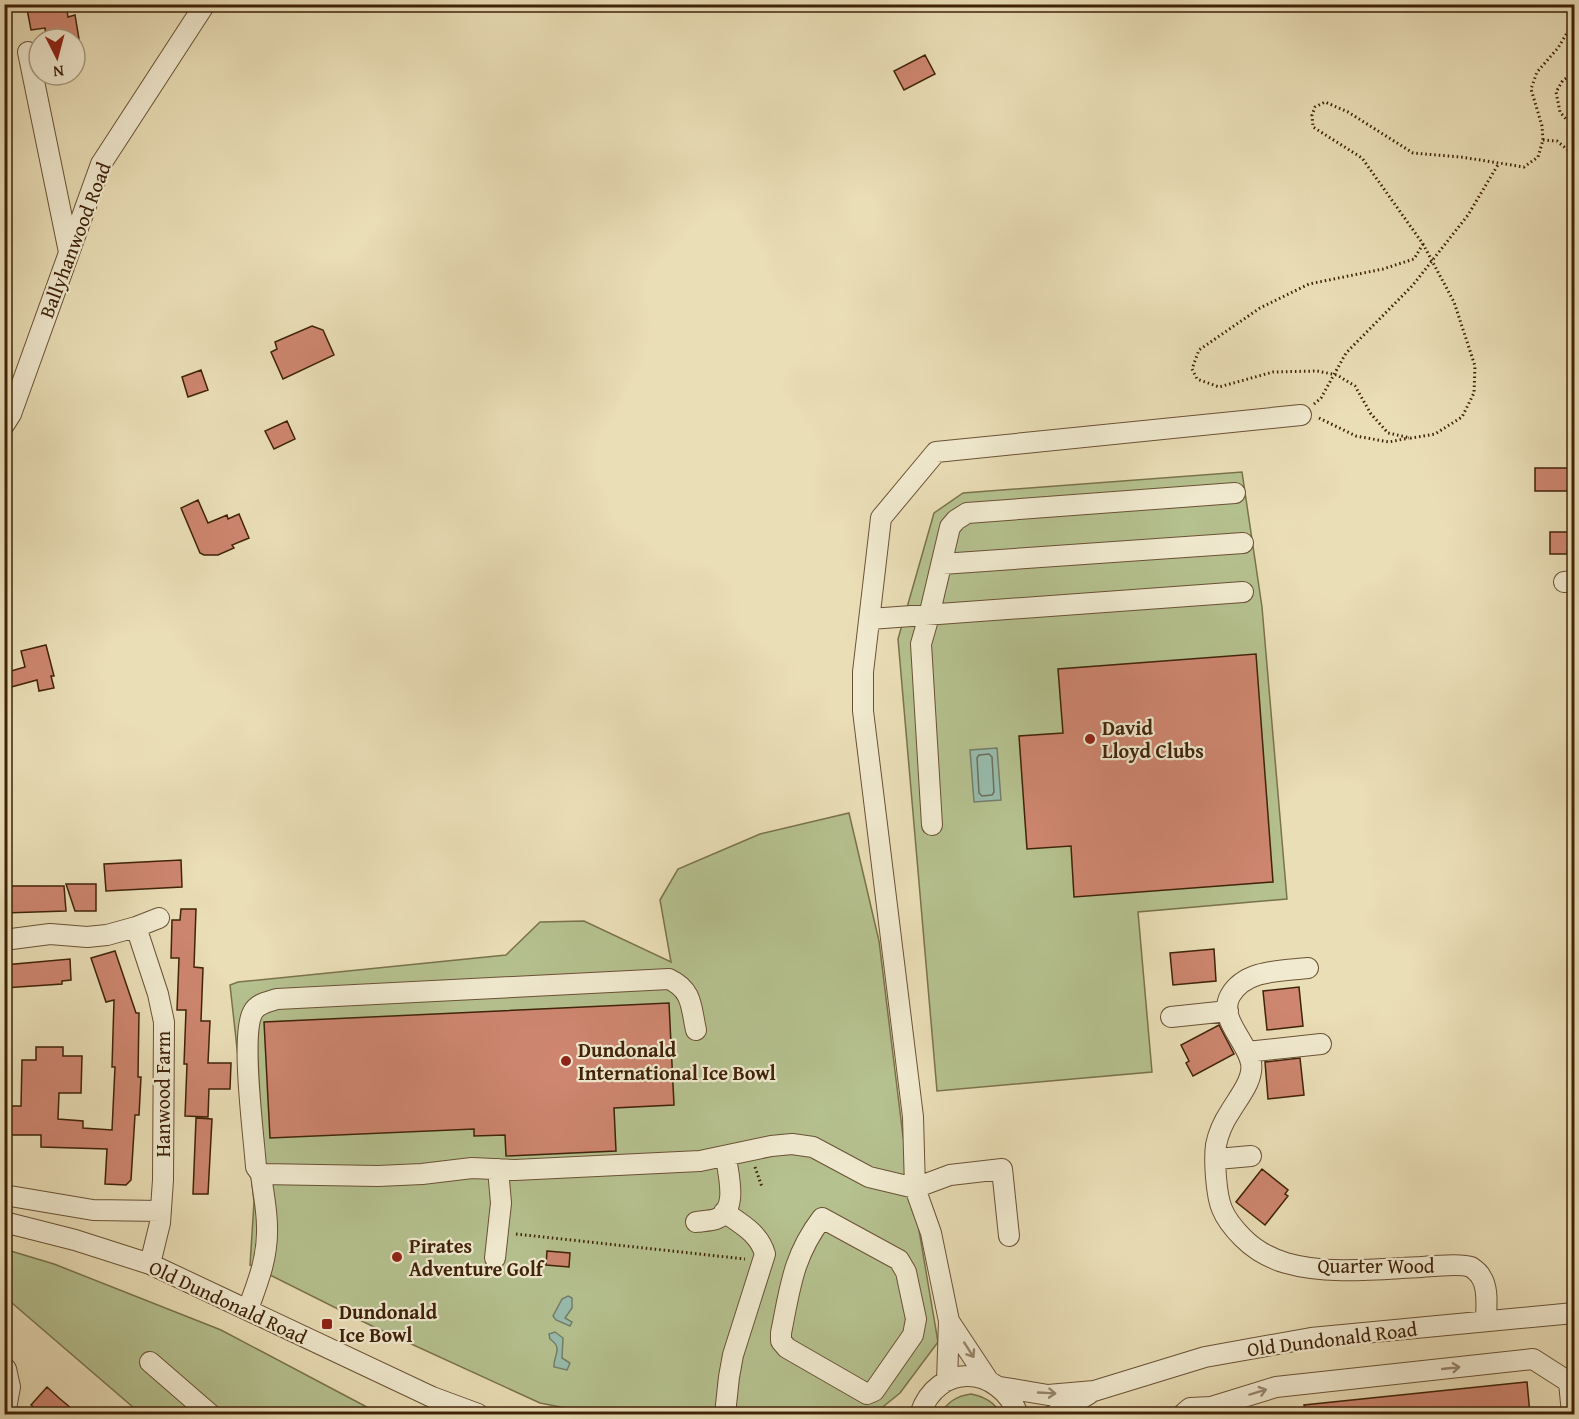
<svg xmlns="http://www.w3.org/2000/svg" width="1579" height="1419" font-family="'Gentium Book Plus',serif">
	<rect width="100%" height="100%" fill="#eadeb7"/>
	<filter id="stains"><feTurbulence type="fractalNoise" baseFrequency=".00333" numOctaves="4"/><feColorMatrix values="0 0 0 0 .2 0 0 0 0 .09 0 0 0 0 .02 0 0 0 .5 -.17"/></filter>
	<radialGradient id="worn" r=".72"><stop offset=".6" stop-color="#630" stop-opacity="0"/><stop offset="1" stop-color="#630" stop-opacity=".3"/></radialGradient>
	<path fill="#b5c18f" stroke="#7a724c" stroke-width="1.5" d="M 1242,472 L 1262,607 L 1287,899 L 1138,912 L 1152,1072 L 937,1091 L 898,639 L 934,513 L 963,493 Z
		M 849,813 L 879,941 L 903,1136 L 938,1342 L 900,1393 L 874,1414 L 596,1414 L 540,1403 L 372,1326 L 250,1265 L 254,1202 L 230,985 L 238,982 L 506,955 L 540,922 L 584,921 L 671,962 L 660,900 L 678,869 L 760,834 Z
		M 4,1249 L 54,1264 L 221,1330 L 380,1414 L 141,1414 L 5,1297 Z
		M 971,1394 C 985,1397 994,1402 1001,1414 L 940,1414 C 948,1402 956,1396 971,1394 Z"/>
	<path fill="#98bcad" stroke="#747e6b" stroke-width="1.5" d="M 997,748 L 1001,800 L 974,802 L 970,750 Z
		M 568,1296 L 572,1298 L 572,1308 L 565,1318 L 572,1322 L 570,1326 L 556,1320 L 553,1316 L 562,1299 Z
		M 555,1332 L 563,1338 L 562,1358 L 570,1363 L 567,1370 L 554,1367 C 553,1355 564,1349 550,1339 L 549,1334 Z"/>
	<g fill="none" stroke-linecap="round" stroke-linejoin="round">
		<path stroke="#6c6f5a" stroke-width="1.5" d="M 989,754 L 992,757 L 994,792 L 992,795 L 982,796 L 979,793 L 977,758 L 979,755 Z"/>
	</g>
	<path fill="#ce8670" stroke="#3f2208" stroke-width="1.5" d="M 26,4 L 66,4 L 68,17 L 75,15 L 79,39 L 51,39 L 51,35 L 46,36 L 45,28 L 31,30 Z
		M 925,55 L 935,74 L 904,90 L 894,71 Z
		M 312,326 L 323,330 L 334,355 L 283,379 L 271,352 L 277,349 L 275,342 Z
		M 201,370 L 208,390 L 188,397 L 182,377 Z
		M 287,421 L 295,439 L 274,449 L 265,431 Z
		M 1535,468 L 1575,468 L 1575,488 L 1568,488 L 1567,491 L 1535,491 Z
		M 198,500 L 208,523 L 227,515 L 228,519 L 239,514 L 249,538 L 232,545 L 234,548 L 218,555 L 204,555 L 200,553 L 181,508 Z
		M 1550,532 L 1575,532 L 1575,551 L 1567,551 L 1567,554 L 1550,554 Z
		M 46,645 L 54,676 L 51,676 L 54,688 L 39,691 L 37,680 L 4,689 L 4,673 L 25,667 L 21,651 Z
		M 1256,654 L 1273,882 L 1074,897 L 1071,846 L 1027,849 L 1019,736 L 1063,733 L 1058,669 Z
		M 181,860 L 182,887 L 106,891 L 104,864 Z
		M 66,884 L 96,884 L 96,911 L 75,911 Z
		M 4,886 L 64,886 L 66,911 L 4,913 Z
		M 181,909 L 196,909 L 194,967 L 203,968 L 201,1021 L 210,1021 L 208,1063 L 231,1063 L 230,1089 L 209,1089 L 208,1117 L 185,1116 L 187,1064 L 184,1064 L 186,1010 L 177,1010 L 179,958 L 171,958 L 172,920 L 180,920 Z
		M 1214,949 L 1216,981 L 1173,985 L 1170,953 Z
		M 115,951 L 136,1013 L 139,1013 L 138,1077 L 141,1077 L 139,1115 L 135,1115 L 131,1180 L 126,1185 L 105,1184 L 107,1149 L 41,1147 L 41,1135 L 4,1135 L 4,1106 L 21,1106 L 22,1060 L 36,1060 L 36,1047 L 63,1047 L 63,1056 L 82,1056 L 81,1093 L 59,1093 L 58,1119 L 83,1121 L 83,1128 L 112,1130 L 115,1067 L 112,1067 L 114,1000 L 106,1002 L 91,958 Z
		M 70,959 L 71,980 L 62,981 L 62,984 L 4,988 L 4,965 Z
		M 1299,987 L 1303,1026 L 1267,1030 L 1263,991 Z
		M 669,1003 L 674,1105 L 614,1108 L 616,1151 L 506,1156 L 505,1135 L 474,1136 L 474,1129 L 270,1138 L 264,1022 Z
		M 1219,1025 L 1234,1054 L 1193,1076 L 1186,1063 L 1189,1061 L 1181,1045 Z
		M 1300,1058 L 1304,1095 L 1268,1099 L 1265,1062 Z
		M 196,1118 L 212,1119 L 208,1194 L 193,1194 Z
		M 1262,1169 L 1288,1190 L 1285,1194 L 1288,1196 L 1265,1225 L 1236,1202 Z
		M 547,1251 L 570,1253 L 569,1267 L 546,1265 Z
		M 1527,1382 L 1530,1414 L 1305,1414 L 1304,1405 Z
		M 47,1387 L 59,1398 L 78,1414 L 42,1414 L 31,1405 Z"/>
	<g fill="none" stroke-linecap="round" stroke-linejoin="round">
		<defs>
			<path id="minor" d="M 28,52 L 69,252
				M 4,425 L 11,414 L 101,164 L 205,4
				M 942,564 L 1243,543
				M 1564,582 L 1574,581
				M 870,619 L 1243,592
				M 932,825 L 921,644 L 929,616 L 950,527 L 956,520 L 967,513 L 1235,493
				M 136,927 L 159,918
				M 4,940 L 50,934 L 87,937 L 107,935 L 136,927 L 158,994 L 164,1022 L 163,1180 L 160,1223 L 150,1264
				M 1308,968 C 1282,971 1245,969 1230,996 C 1218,1019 1247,1041 1251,1063 C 1254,1080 1238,1098 1230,1112 C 1224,1121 1218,1135 1216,1145 C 1214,1160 1216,1195 1222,1209 C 1226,1219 1235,1230 1243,1238 C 1255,1250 1269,1258 1286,1263 C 1327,1275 1378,1269 1421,1267 C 1433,1266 1461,1263 1471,1267 C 1474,1269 1480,1274 1481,1277 C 1489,1288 1486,1308 1486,1321
				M 1171,1017 L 1228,1011
				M 1247,1052 L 1321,1044
				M 1217,1159 L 1251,1156
				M 261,1174 L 256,1167 C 254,1137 240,1034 253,1012 C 258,1003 268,1002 277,999 L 669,979 C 693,990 691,1008 696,1030
				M 4,1195 L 93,1210 L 161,1211
				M 724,1212 C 741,1224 759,1233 765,1254 L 733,1355 L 729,1377 L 725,1414
				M 822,1218 L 899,1260 L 906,1272 L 916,1319 L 913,1335 L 874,1391 L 867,1394 L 787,1348 L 781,1341 L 781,1333 C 790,1288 793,1256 822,1218 Z
				M 4,1222 L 75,1240 L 150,1264 L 432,1397 L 478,1414
				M 696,1222 C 702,1221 710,1221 716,1219 C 739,1210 728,1175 726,1157
				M 495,1258 L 501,1203 L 498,1169
				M 248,1309 C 258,1282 268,1257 267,1227 C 267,1209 263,1192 261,1174 L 378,1176 L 422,1174 L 472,1168 L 515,1170 L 700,1161 L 771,1146 L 792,1144 L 813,1147 L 869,1177 L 915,1188 L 950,1175 L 1002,1169 L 1009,1236
				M 949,1321 L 988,1380
				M 150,1362 L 210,1414
				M 947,1381 L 949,1321 L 931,1233 L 915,1188 L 913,1117 L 863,711 L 863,672 L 881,518 L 936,452 L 1301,415
				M 1000,1387 L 1048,1395 L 1094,1391 L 1205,1357 L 1311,1338 L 1574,1313
				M 5,1414 L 10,1387 L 6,1369
				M 920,1414 C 938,1362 998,1365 1018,1414
				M 1055,1414 L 1089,1394
				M 1183,1414 L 1190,1408 L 1211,1407 L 1276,1387 L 1533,1359 L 1569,1382 L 1572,1414"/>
		</defs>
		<use href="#minor" stroke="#6a5134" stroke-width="22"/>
		<path stroke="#3f2208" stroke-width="3" stroke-dasharray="1.5 3" stroke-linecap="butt" d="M 1574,74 L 1563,80 L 1556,92 L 1560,112 L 1574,128
			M 1543,140 L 1557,141 L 1574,155
			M 1423,244 L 1414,259 L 1383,269 L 1309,284 L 1260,308 L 1199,350 L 1192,369 L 1197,379 L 1219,387 L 1273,372 L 1317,371 L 1337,375 L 1355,386 L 1371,414 L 1388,433 L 1411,438 L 1435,434 L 1462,417 L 1474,393 L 1475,366 L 1454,302 L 1423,244 L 1362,158 L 1313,127 L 1312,115 L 1315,107 L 1325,102 L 1348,112 L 1413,153 L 1461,157 L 1524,167 L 1538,157 L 1543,140 L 1542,126 L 1531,89 L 1537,72 L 1558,48 L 1574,21
			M 1314,404 L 1321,398 L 1346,353 L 1413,285 L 1468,215 L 1499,163
			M 1319,418 L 1356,436 L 1389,442 L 1409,438
			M 1568,507 L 1574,507
			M 755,1167 L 762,1187
			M 516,1234 L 745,1259"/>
		<use href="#minor" stroke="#f1ead0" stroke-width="20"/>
	</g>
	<defs><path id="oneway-shaft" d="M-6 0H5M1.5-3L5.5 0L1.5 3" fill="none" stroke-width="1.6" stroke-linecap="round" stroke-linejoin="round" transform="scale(1.5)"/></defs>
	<g stroke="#98866c">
		<use href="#oneway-shaft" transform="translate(969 1350) rotate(57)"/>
		<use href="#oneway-shaft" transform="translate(1451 1368) rotate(-6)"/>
		<use href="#oneway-shaft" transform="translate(1258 1392) rotate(-17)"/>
		<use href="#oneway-shaft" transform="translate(1047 1393) rotate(3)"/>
	</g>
	<g fill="#8f2418" stroke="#f1ead0" stroke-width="2">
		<circle cx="1090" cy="739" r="6"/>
		<circle cx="566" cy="1061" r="6"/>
		<circle cx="397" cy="1257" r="6"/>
		<rect x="321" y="1318" width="12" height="12" rx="3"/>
	</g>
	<g text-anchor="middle" stroke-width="4.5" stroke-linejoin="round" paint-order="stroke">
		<g font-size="20" fill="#3f2208" stroke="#f1ead0">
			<text transform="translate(75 240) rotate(-69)" y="7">Ballyhanwood Road</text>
			<text transform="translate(163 1094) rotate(-90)" y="7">Hanwood Farm</text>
			<text x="1376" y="1273">Quarter Wood</text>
			<text transform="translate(228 1302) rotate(25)" y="7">Old Dundonald Road</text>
			<text transform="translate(1332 1339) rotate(-7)" y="7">Old Dundonald Road</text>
		</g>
		<g font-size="20" font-weight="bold" fill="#3f2208" stroke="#f1ead0" text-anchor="start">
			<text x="1102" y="735">David<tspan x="1102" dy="23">Lloyd Clubs</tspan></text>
			<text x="578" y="1057">Dundonald<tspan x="578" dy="23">International Ice Bowl</tspan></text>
			<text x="409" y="1253">Pirates<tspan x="409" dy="23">Adventure Golf</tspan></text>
			<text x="339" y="1319">Dundonald<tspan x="339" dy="23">Ice Bowl</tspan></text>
		</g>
	</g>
	<rect width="1579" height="1419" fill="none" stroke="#eadeb7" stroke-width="24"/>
	<rect x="6" y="6" width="1567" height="1407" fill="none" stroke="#3f2208" stroke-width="3"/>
	<rect x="12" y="12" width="1555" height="1395" fill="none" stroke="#3f2208" stroke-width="1.5"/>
	<g transform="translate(57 57) rotate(174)"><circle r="28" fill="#f1ead0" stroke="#aa9a80" stroke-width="1.5"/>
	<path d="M0-4.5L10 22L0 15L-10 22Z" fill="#8f2418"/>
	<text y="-9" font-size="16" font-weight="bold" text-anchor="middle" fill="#3f2208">N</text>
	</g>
	<rect width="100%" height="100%" filter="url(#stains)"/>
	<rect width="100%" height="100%" fill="url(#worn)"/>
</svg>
